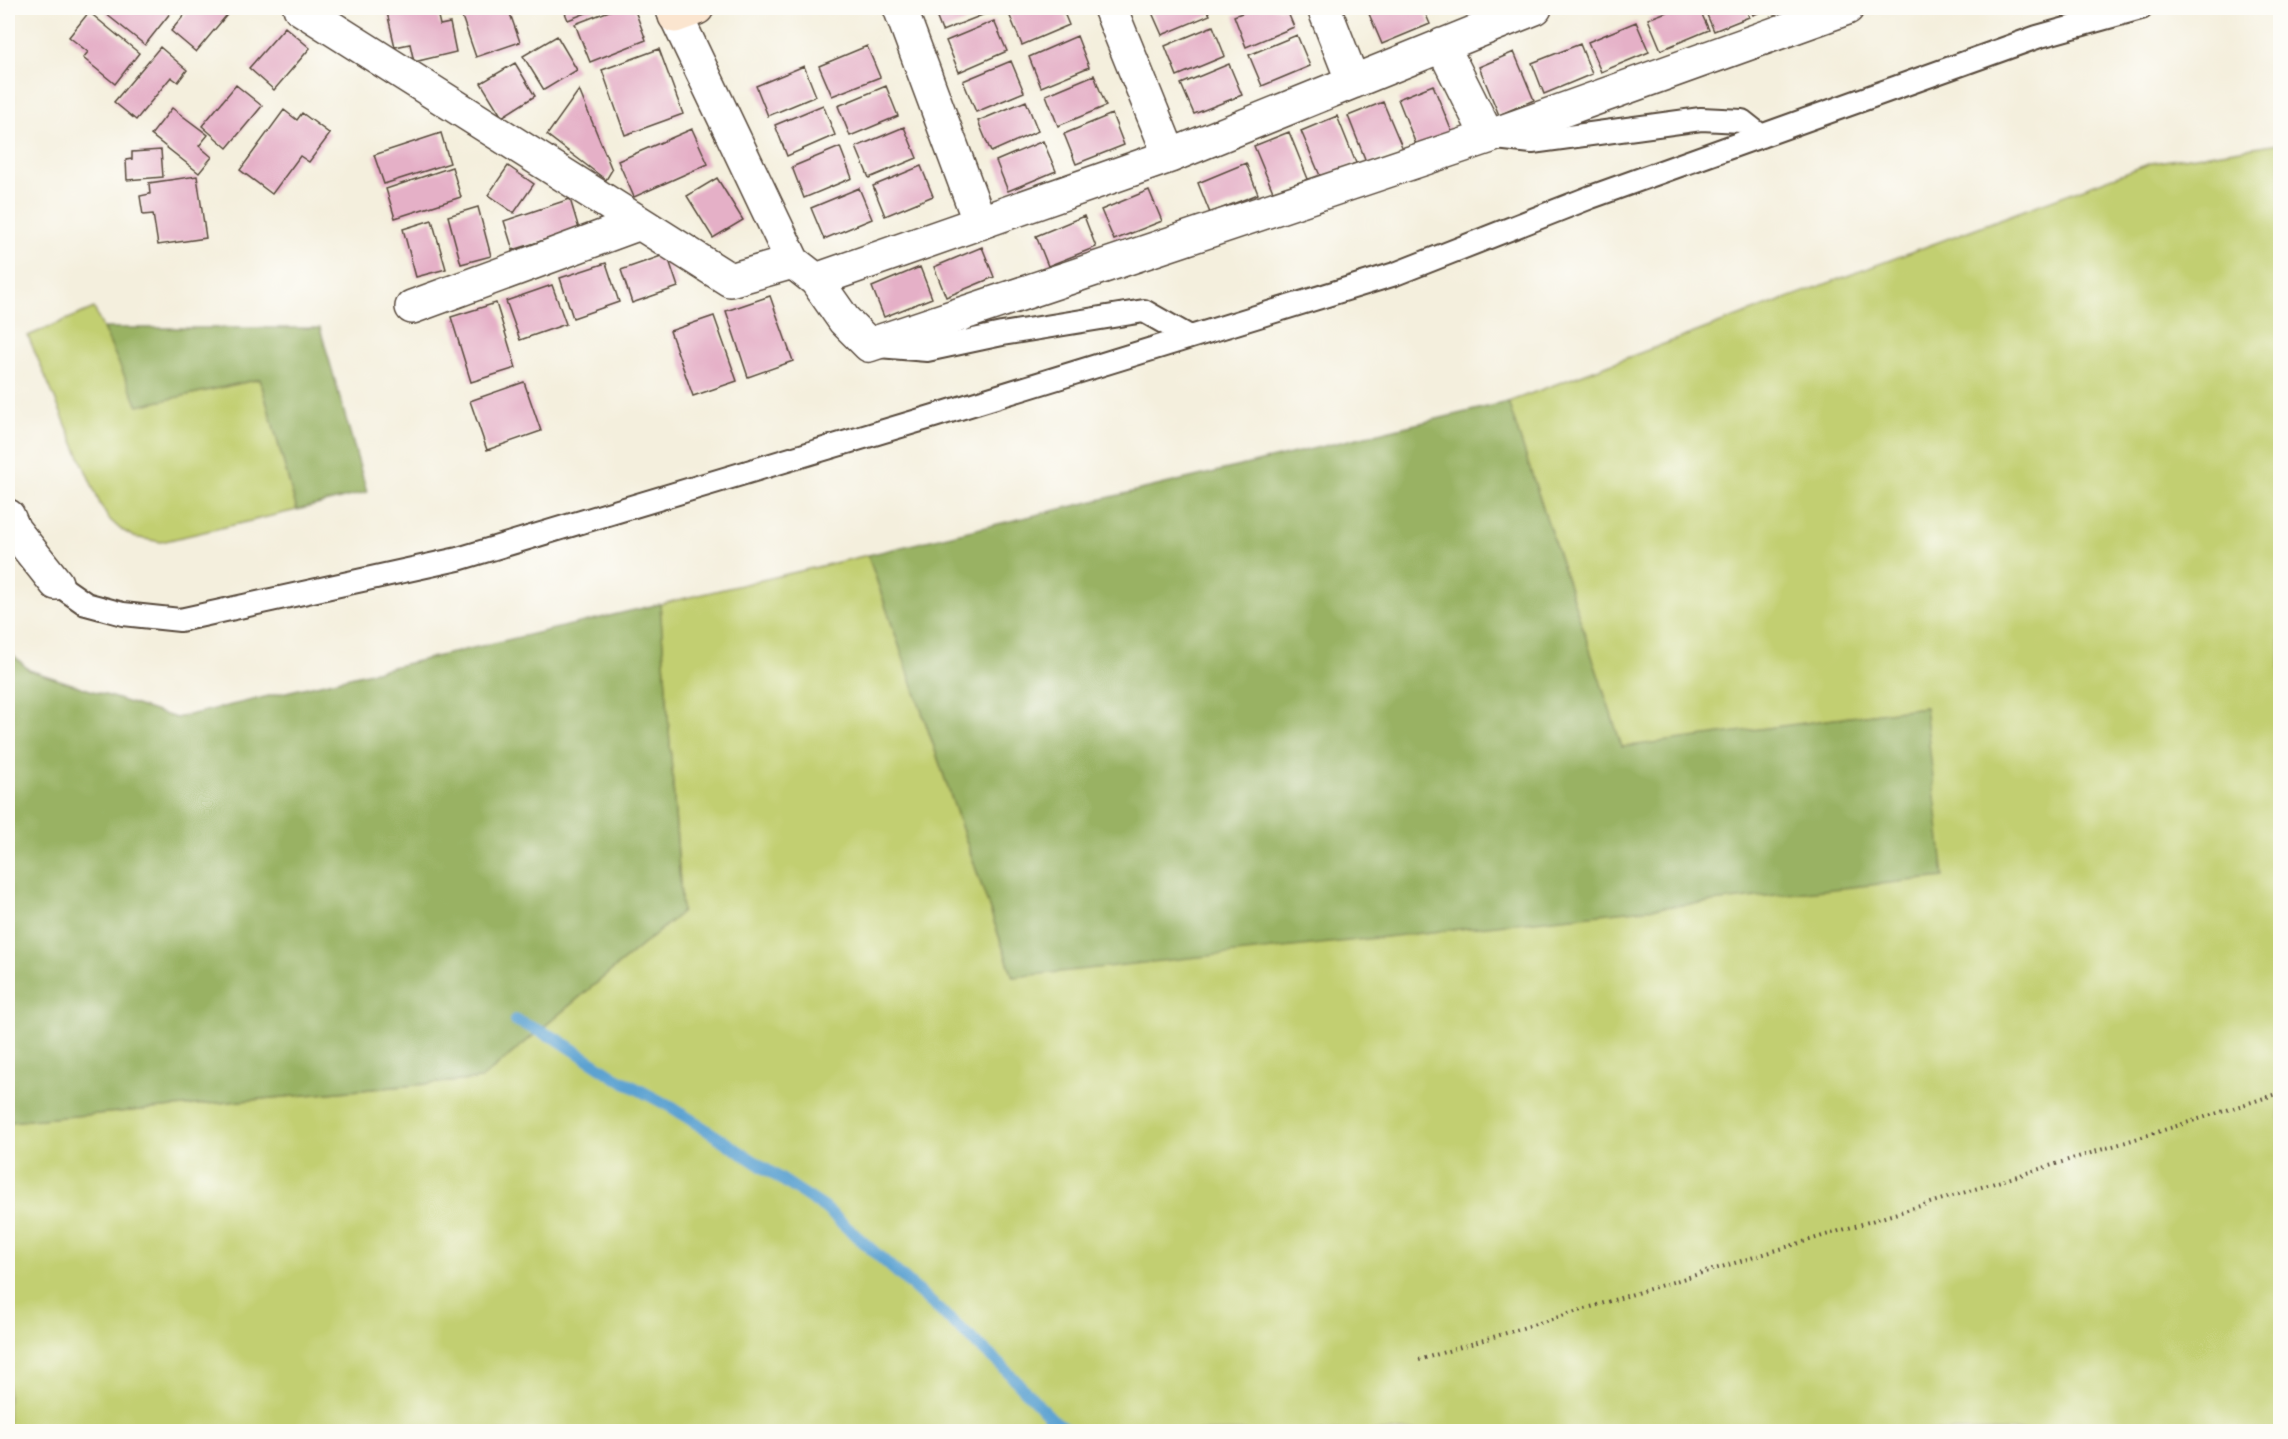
<svg xmlns="http://www.w3.org/2000/svg" width="2288" height="1439" font-family="'Shantell Sans',sans-serif">
	<rect width="100%" height="100%" fill="#fdfcf7"/>
	<filter id="ink" filterUnits="userSpaceOnUse"><feTurbulence type="fractalNoise" baseFrequency=".0167" numOctaves="2"/><feDisplacementMap in="SourceGraphic" scale="12" xChannelSelector="R" yChannelSelector="G"/><feConvolveMatrix kernelMatrix="1 2 1 2 8 2 1 2 1" color-interpolation-filters="sRGB"/></filter>
	<filter id="wash" filterUnits="userSpaceOnUse"><feTurbulence type="fractalNoise" baseFrequency=".008" numOctaves="4" result="noise"/><feDisplacementMap in="SourceGraphic" scale="24" xChannelSelector="R" yChannelSelector="G"/><feGaussianBlur stdDeviation="1.35" result="paint"/><feColorMatrix in="noise" values="0 0 0 0 0 0 0 0 0 0 0 0 0 0 0 0 0 1.4 0 .05"/><feComposite in="paint" operator="in"/></filter>
	<g filter="url(#wash)">
		<rect width="100%" height="100%" fill="#f4efdd"/>
		<path fill="#c2cf71" stroke="#7e7c48" stroke-width="1.5" d="M 2280,143 L 2280,1431 L 8,1432 L 8,1122 L 481,1079 L 682,912 L 660,604 L 868,555 L 1013,977 L 1925,707 L 1622,748 L 1508,402 L 2151,163 Z
			M 94,308 L 138,406 L 260,379 L 297,510 L 161,542 L 134,537 L 120,529 L 108,518 L 100,504 L 28,336 Z"/>
		<path fill="#99b263" stroke="#6a6e40" stroke-width="1.5" d="M 103,328 L 320,328 L 367,492 L 297,510 L 260,379 L 138,406 Z
			M 1508,402 L 1622,747 L 1925,707 L 1944,877 L 1013,977 L 868,555 Z
			M 660,604 L 682,912 L 481,1079 L 8,1122 L 8,650 L 29,670 L 176,718 Z"/>
		<g fill="none" stroke-linecap="round" stroke-linejoin="round">
			<path stroke="#5ca2d1" stroke-width="12" d="M 515,1020 L 557,1039 L 615,1077 L 673,1108 L 825,1208 L 1002,1366 L 1053,1420 L 1071,1432"/>
		</g>
		<g id="blocks">
			<path fill="#e5b0c7" d="M 111,8 L 166,8 L 171,12 L 145,45 L 106,14 Z
				M 190,8 L 228,8 L 231,10 L 196,52 L 171,31 Z
				M 386,8 L 436,8 L 440,25 L 450,23 L 456,52 L 414,62 L 410,44 L 395,47 Z
				M 459,8 L 508,8 L 520,42 L 476,57 Z
				M 563,8 L 599,8 L 568,20 Z
				M 617,8 L 634,8 L 646,40 L 590,62 L 575,24 Z
				M 933,8 L 989,8 L 990,12 L 942,31 Z
				M 1026,8 L 1062,8 L 1069,25 L 1022,45 L 1009,14 Z
				M 1150,8 L 1206,8 L 1210,15 L 1162,35 Z
				M 1255,8 L 1286,8 L 1294,27 L 1246,47 L 1234,16 Z
				M 1384,8 L 1423,8 L 1430,24 L 1382,44 L 1369,14 Z
				M 1677,8 L 1699,8 L 1709,30 L 1661,50 L 1648,19 Z
				M 1704,8 L 1745,8 L 1749,17 L 1714,31 Z
				M 1750,8 L 1770,8 L 1753,15 Z
				M 89,12 L 139,53 L 115,84 L 83,58 L 88,52 L 69,37 Z
				M 994,21 L 1007,51 L 959,72 L 946,41 Z
				M 1636,22 L 1649,52 L 1601,72 L 1588,42 Z
				M 1213,26 L 1225,56 L 1177,76 L 1165,46 Z
				M 285,27 L 310,48 L 274,90 L 249,68 Z
				M 1297,35 L 1310,66 L 1262,86 L 1249,55 Z
				M 557,36 L 577,70 L 544,90 L 523,56 Z
				M 1077,36 L 1089,67 L 1041,87 L 1029,57 Z
				M 1580,44 L 1592,74 L 1544,94 L 1532,63 Z
				M 867,46 L 880,77 L 832,96 L 819,66 Z
				M 160,47 L 187,70 L 178,82 L 171,77 L 136,120 L 114,102 Z
				M 659,49 L 683,114 L 625,135 L 602,70 Z
				M 1514,52 L 1534,100 L 1499,115 L 1479,67 Z
				M 1011,61 L 1024,92 L 976,112 L 963,81 Z
				M 515,63 L 535,96 L 502,117 L 481,83 Z
				M 1229,64 L 1242,95 L 1194,114 L 1181,84 Z
				M 804,66 L 816,96 L 768,116 L 756,86 Z
				M 1094,75 L 1106,106 L 1058,126 L 1046,95 Z
				M 236,85 L 262,106 L 227,148 L 202,126 Z
				M 1433,85 L 1452,132 L 1417,147 L 1398,99 Z
				M 886,86 L 898,116 L 850,136 L 838,106 Z
				M 579,90 L 612,170 L 606,180 L 547,135 Z
				M 1026,101 L 1038,131 L 991,152 L 978,121 Z
				M 1383,102 L 1403,149 L 1367,164 L 1348,116 Z
				M 823,105 L 835,135 L 787,156 L 775,125 Z
				M 172,108 L 208,135 L 199,146 L 212,157 L 199,173 L 151,135 Z
				M 284,110 L 297,120 L 302,113 L 330,134 L 309,162 L 300,156 L 272,194 L 240,170 Z
				M 1112,114 L 1124,145 L 1076,164 L 1064,134 Z
				M 1337,116 L 1356,163 L 1321,178 L 1301,131 Z
				M 904,127 L 917,158 L 869,178 L 856,147 Z
				M 692,129 L 708,164 L 634,197 L 618,161 Z
				M 1289,132 L 1308,179 L 1274,194 L 1254,146 Z
				M 441,133 L 450,163 L 384,184 L 374,155 Z
				M 1043,141 L 1056,171 L 1008,191 L 996,161 Z
				M 840,147 L 852,178 L 804,198 L 792,167 Z
				M 161,150 L 163,177 L 127,180 L 126,160 L 132,159 L 132,152 Z
				M 1246,163 L 1258,194 L 1210,213 L 1198,183 Z
				M 508,166 L 534,184 L 514,213 L 488,195 Z
				M 921,166 L 933,196 L 885,216 L 873,186 Z
				M 452,167 L 461,197 L 395,218 L 386,189 Z
				M 197,176 L 206,238 L 158,245 L 153,214 L 143,215 L 140,196 L 150,194 L 149,183 Z
				M 717,178 L 743,220 L 713,238 L 687,196 Z
				M 859,188 L 872,219 L 824,239 L 811,208 Z
				M 1149,190 L 1162,221 L 1114,240 L 1101,210 Z
				M 570,199 L 579,229 L 513,250 L 504,221 Z
				M 478,207 L 491,256 L 461,264 L 448,216 Z
				M 1084,216 L 1096,247 L 1048,266 L 1036,236 Z
				M 432,220 L 446,269 L 416,277 L 403,229 Z
				M 982,247 L 994,277 L 946,297 L 934,267 Z
				M 667,254 L 678,287 L 632,303 L 621,270 Z
				M 606,263 L 619,302 L 573,318 L 560,278 Z
				M 920,267 L 932,298 L 884,317 L 872,287 Z
				M 552,285 L 566,324 L 520,340 L 506,301 Z
				M 770,296 L 793,361 L 748,377 L 726,311 Z
				M 496,303 L 516,368 L 471,382 L 451,317 Z
				M 714,316 L 737,381 L 693,396 L 670,331 Z
				M 524,382 L 541,431 L 487,450 L 470,401 Z"/>
		</g>
	</g>
	<g filter="url(#ink)">
		<use href="#blocks" fill-opacity="0" stroke="#57483b" stroke-width="1.5"/>
		<g fill="none" stroke-linecap="round" stroke-linejoin="round">
			<defs>
				<path id="lane" d="M 1496,138 L 1532,142 L 1701,119 L 1742,121 L 1761,136
					M 879,346 L 927,350 L 1002,334 L 1144,311 L 1190,337
					M 56,583 L 86,604 L 123,614 L 180,620 L 458,559 L 934,416 L 1395,274 L 1591,197 L 2037,37 L 2141,8"/>
				<path id="street" d="M 300,8 L 730,280 L 793,262
					M 672,8 L 793,262 L 816,280 L 844,320 L 869,345 L 1488,137 L 1847,8
					M 900,8 L 980,223
					M 1110,8 L 1170,156
					M 1324,8 L 1353,82
					M 1442,45 L 1488,137
					M 816,280 L 1170,156 L 1535,8
					M 412,307 L 640,223
					M 8,516 L 14,530 L 56,583"/>
				<path id="secondary" d="M 675,16 L 697,8"/>
			</defs>
			<use href="#lane" stroke="#57483b" stroke-width="26"/>
			<use href="#street" stroke="#57483b" stroke-width="36"/>
			<use href="#secondary" stroke="#57483b" stroke-width="36"/>
			<path stroke="#57483b" stroke-width="4" stroke-dasharray="1.5 4.5" stroke-linecap="butt" d="M 1419,1360 C 1706,1271 1994,1185 2280,1093"/>
			<use href="#lane" stroke="#fff" stroke-width="22"/>
			<use href="#street" stroke="#fff" stroke-width="33"/>
			<use href="#secondary" stroke="#fbe5cf" stroke-width="33"/>
		</g>
	</g>
	<rect width="2288" height="1439" fill="none" stroke="#fdfcf7" stroke-width="30"/>
</svg>
